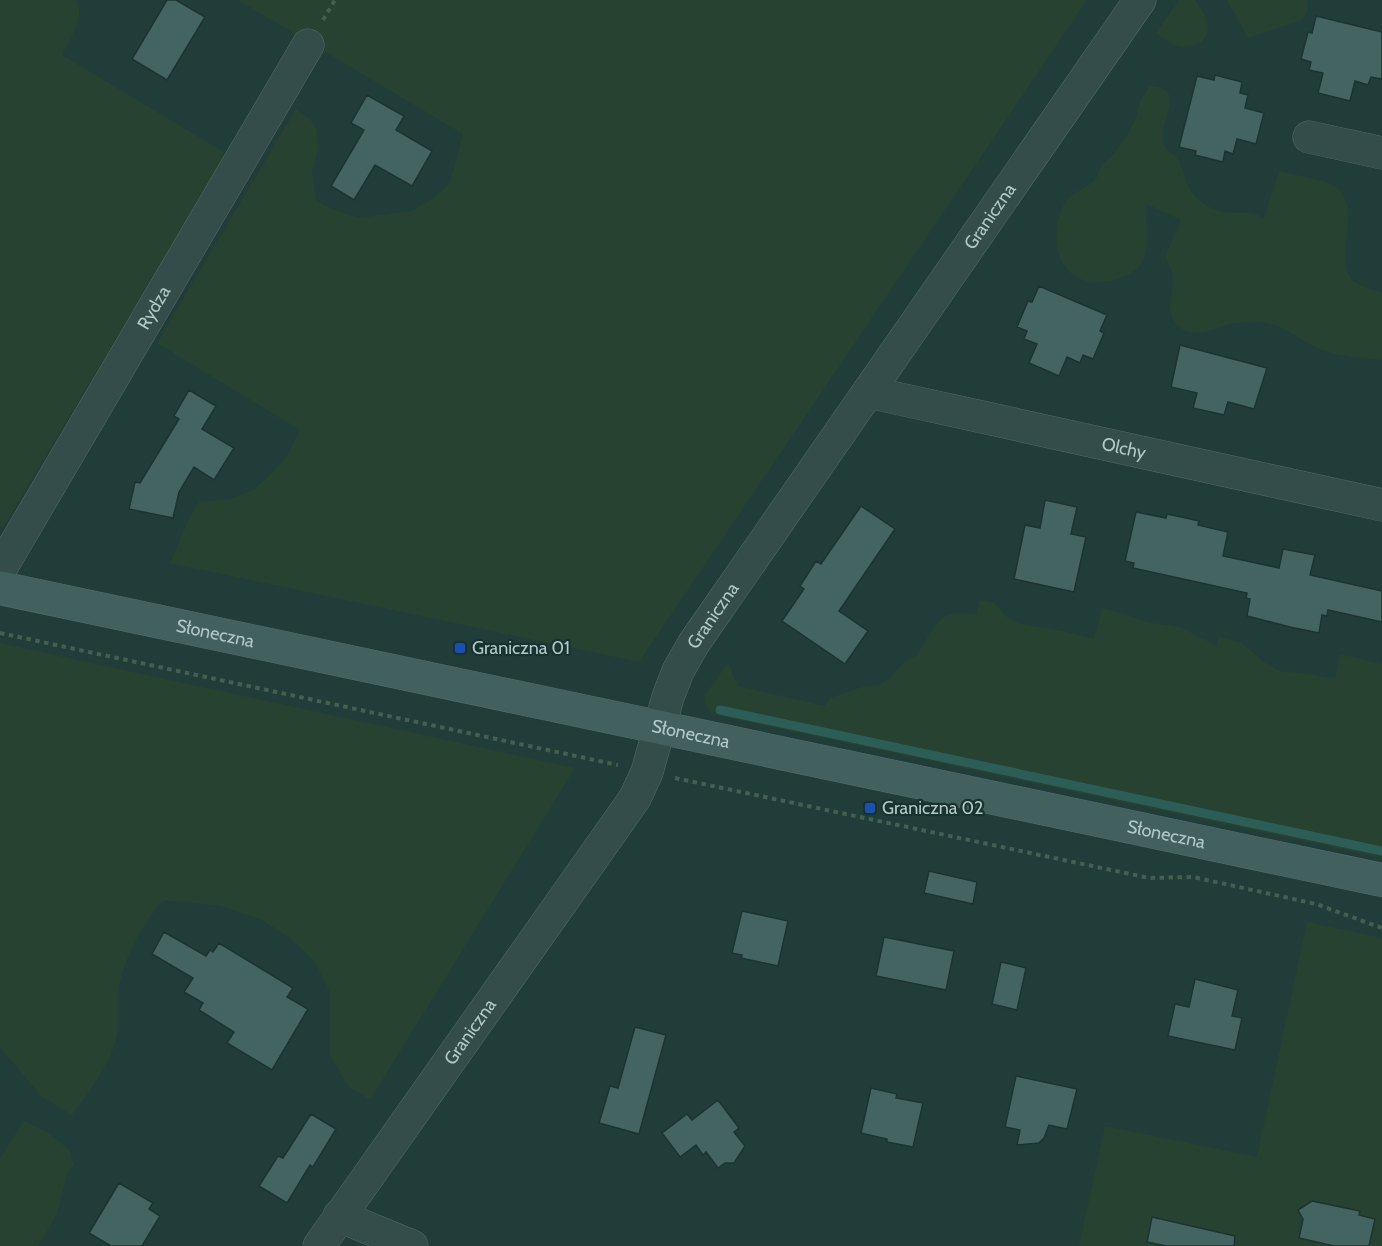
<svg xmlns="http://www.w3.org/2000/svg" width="1382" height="1246" font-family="Cabin,sans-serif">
	<rect width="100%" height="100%" fill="#213d3a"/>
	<path fill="#274230" d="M 0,0 L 77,0 C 85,19 70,39 62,55 L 227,154 L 3,527 L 0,526 Z
		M 238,0 L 1087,0 L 639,662 L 170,563 C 180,543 186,521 199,502 L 231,499 L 253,490 L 266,479 L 287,456 L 300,430 L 157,343 L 296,109 L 310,119 L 317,130 L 318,149 L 312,171 L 316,200 L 327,207 L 358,218 L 412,211 L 435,197 L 450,183 L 463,134 Z
		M 1179,0 L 1195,0 C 1200,8 1207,16 1208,26 C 1209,45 1187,51 1172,44 C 1167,41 1161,37 1156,33 Z
		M 1227,0 L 1307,0 C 1308,9 1307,16 1300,21 L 1248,38 Z
		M 1150,86 C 1190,88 1156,122 1164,144 C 1166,150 1171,152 1176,157 C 1181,162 1183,171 1185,178 C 1189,194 1203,207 1220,211 C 1235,215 1250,209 1264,218 L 1279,171 C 1291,174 1324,180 1333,185 C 1368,208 1327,263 1356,283 C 1364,287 1374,290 1382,293 L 1382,360 C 1360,358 1336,357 1315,347 C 1291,335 1287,325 1257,322 C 1248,322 1239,322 1230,324 C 1214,329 1193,340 1178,326 C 1162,309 1175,295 1173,278 C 1172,271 1168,263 1165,257 L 1181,220 L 1146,204 C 1145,220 1150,241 1144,258 C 1141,266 1133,273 1125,276 C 1079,297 1046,264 1059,217 C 1065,194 1077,194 1093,182 C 1098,178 1099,169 1104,163 C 1107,160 1111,157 1114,154 C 1122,144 1130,130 1136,119 C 1138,114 1137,110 1139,105 C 1141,99 1146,92 1150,86 Z
		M 979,600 L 994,603 L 1006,616 L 1020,624 L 1064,631 L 1094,639 L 1102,608 L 1122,613 L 1146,622 L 1180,627 L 1217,646 L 1219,637 L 1242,643 L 1263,661 L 1279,671 L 1310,674 L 1335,679 L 1340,654 L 1382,664 L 1382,858 L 711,714 L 704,701 L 705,695 L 728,663 L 738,686 L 825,706 L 830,698 L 862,687 L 879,685 L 890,678 L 904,662 L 917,655 L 931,631 L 943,617 L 956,613 L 976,614 Z
		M 0,643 L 575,768 L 370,1100 L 349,1087 L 330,1056 L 330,992 L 315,962 L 290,938 L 260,919 L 220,906 L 163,900 C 142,926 124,956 119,989 C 117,1009 121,1030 113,1049 C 104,1073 87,1094 72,1115 L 41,1096 L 0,1047 Z
		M 1307,922 L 1382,938 L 1382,1246 L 1079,1246 L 1105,1126 L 1257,1157 Z
		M 24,1121 L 50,1134 L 69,1150 L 74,1164 L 67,1173 L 57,1214 L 38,1246 L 0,1246 L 0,1158 Z"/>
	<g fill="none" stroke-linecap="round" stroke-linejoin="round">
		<path stroke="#2c5d57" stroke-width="9" d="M 720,710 L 1382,851"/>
	</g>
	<path fill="#446462" stroke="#1c3431" stroke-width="1.5" d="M 167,0 L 176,0 L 205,17 L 167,80 L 132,59 Z
		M 1316,16 L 1382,32 L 1382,79 L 1371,77 L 1368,85 L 1355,81 L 1350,101 L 1318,93 L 1323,73 L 1309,70 L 1311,62 L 1301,59 L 1308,32 L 1312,33 Z
		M 1215,75 L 1242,82 L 1240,93 L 1248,95 L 1245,108 L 1264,113 L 1256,144 L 1237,139 L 1233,154 L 1225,151 L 1223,162 L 1195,155 L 1196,151 L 1179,147 L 1197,76 L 1214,80 Z
		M 367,95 L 404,116 L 396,130 L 432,151 L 412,186 L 375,165 L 354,200 L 331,186 L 364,130 L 351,123 Z
		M 1039,286 L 1107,315 L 1100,331 L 1104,333 L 1093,359 L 1083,355 L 1080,363 L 1067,357 L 1059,376 L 1029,363 L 1037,344 L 1024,339 L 1027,331 L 1017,327 L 1028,301 L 1032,302 Z
		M 1180,345 L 1267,368 L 1254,409 L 1228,402 L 1224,415 L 1193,408 L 1197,393 L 1171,387 Z
		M 189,390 L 216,406 L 202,429 L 234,448 L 214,480 L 194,467 L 179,492 L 173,518 L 129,509 L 135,482 L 140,483 L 179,419 L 174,416 Z
		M 1045,500 L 1077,507 L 1071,534 L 1086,537 L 1074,592 L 1014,579 L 1025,525 L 1040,528 Z
		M 861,506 L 895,529 L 839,611 L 868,631 L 845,664 L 782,621 L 804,589 L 800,586 L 816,561 L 821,564 Z
		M 1136,512 L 1166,518 L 1167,514 L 1186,518 L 1199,521 L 1198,525 L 1228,532 L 1223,556 L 1279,568 L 1283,549 L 1315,555 L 1310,575 L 1382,591 L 1382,622 L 1328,610 L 1327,616 L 1322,615 L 1319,633 L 1290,627 L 1247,616 L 1250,599 L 1246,598 L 1247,593 L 1133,568 L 1134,563 L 1125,561 Z
		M 929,871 L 977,882 L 973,904 L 924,893 Z
		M 742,911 L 788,921 L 778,966 L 741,958 L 742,955 L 732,953 Z
		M 164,932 L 206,956 L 210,950 L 213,952 L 219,943 L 293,988 L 287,997 L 308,1009 L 272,1070 L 227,1043 L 234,1032 L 199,1010 L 203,1003 L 184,992 L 193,978 L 152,954 Z
		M 884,937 L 954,951 L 946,990 L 876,976 Z
		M 1001,962 L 1026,968 L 1017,1010 L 992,1004 Z
		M 1195,979 L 1238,990 L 1232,1016 L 1242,1018 L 1235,1050 L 1168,1036 L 1175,1004 L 1189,1007 Z
		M 635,1027 L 666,1035 L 639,1134 L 599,1123 L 610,1086 L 618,1088 Z
		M 1016,1076 L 1077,1089 L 1067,1129 L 1049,1125 L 1044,1138 L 1039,1143 L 1017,1145 L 1020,1130 L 1005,1127 Z
		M 871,1088 L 897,1094 L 896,1098 L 923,1103 L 913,1147 L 887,1142 L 887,1139 L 861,1133 Z
		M 718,1100 L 739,1128 L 734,1132 L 745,1146 L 734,1163 L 725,1163 L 718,1168 L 706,1152 L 703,1155 L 696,1145 L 680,1157 L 662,1133 L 687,1114 L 692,1120 Z
		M 311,1114 L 336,1129 L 313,1167 L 310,1165 L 287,1203 L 259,1186 L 278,1156 L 283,1158 Z
		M 119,1183 L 153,1203 L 149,1209 L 160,1216 L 142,1246 L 111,1246 L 89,1233 Z
		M 1312,1201 L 1360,1211 L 1359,1215 L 1375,1219 L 1369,1246 L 1334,1246 L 1299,1238 L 1303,1219 L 1298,1210 Z
		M 1152,1217 L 1235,1236 L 1234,1246 L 1166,1246 L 1147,1242 Z"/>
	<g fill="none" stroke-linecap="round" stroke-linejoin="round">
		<defs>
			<g id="minor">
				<path d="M 1309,137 L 1382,153"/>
				<path id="s1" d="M 868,392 L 1382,505"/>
				<path id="s2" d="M 0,570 L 308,45"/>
				<path d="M 339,1216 L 412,1246"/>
				<path id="s3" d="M 319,1246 L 635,798 L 647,772 L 668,697 L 678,671 L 694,643 L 1140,0"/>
			</g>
			<g id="secondary">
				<path id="s4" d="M 0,588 L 1382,880"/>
			</g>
		</defs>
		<use href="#minor" stroke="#536b68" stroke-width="33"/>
		<use href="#secondary" stroke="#536b68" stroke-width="34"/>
		<path stroke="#445f50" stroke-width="4" stroke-dasharray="4.5 4.5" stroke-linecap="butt" d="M 323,20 L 335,0
			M 0,633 L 618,765
			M 675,778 L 1149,878 L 1193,877 L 1316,904 L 1382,928"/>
		<use href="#minor" stroke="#354d4a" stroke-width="32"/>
		<use href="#secondary" stroke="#42605e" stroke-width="33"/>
	</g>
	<g fill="#1a4fb4" stroke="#1a322f" stroke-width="2">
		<rect x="454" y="642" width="12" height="12" rx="3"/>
		<rect x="864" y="802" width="12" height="12" rx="3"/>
	</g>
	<g text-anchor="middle" stroke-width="4.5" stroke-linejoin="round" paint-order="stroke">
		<g font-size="18" fill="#b0c9c7" stroke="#1a322f">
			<text dy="6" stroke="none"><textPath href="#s3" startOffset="1234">Graniczna</textPath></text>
			<text dy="6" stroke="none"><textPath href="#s2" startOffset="304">Rydza</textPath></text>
			<text dy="6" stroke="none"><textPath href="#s1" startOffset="262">Olchy</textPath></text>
			<text dy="6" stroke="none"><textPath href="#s3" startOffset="748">Graniczna</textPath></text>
			<text dy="6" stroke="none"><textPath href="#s4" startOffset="220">Słoneczna</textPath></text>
			<text dy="6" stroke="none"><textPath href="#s4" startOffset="706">Słoneczna</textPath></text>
			<text dy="6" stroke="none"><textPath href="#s4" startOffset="1192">Słoneczna</textPath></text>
			<text dy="6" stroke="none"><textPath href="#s3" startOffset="262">Graniczna</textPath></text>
		</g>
		<g font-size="18" fill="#b0c9c7" stroke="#1a322f" text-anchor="start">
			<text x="472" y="654">Graniczna 01</text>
			<text x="882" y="814">Graniczna 02</text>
		</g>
	</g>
</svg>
